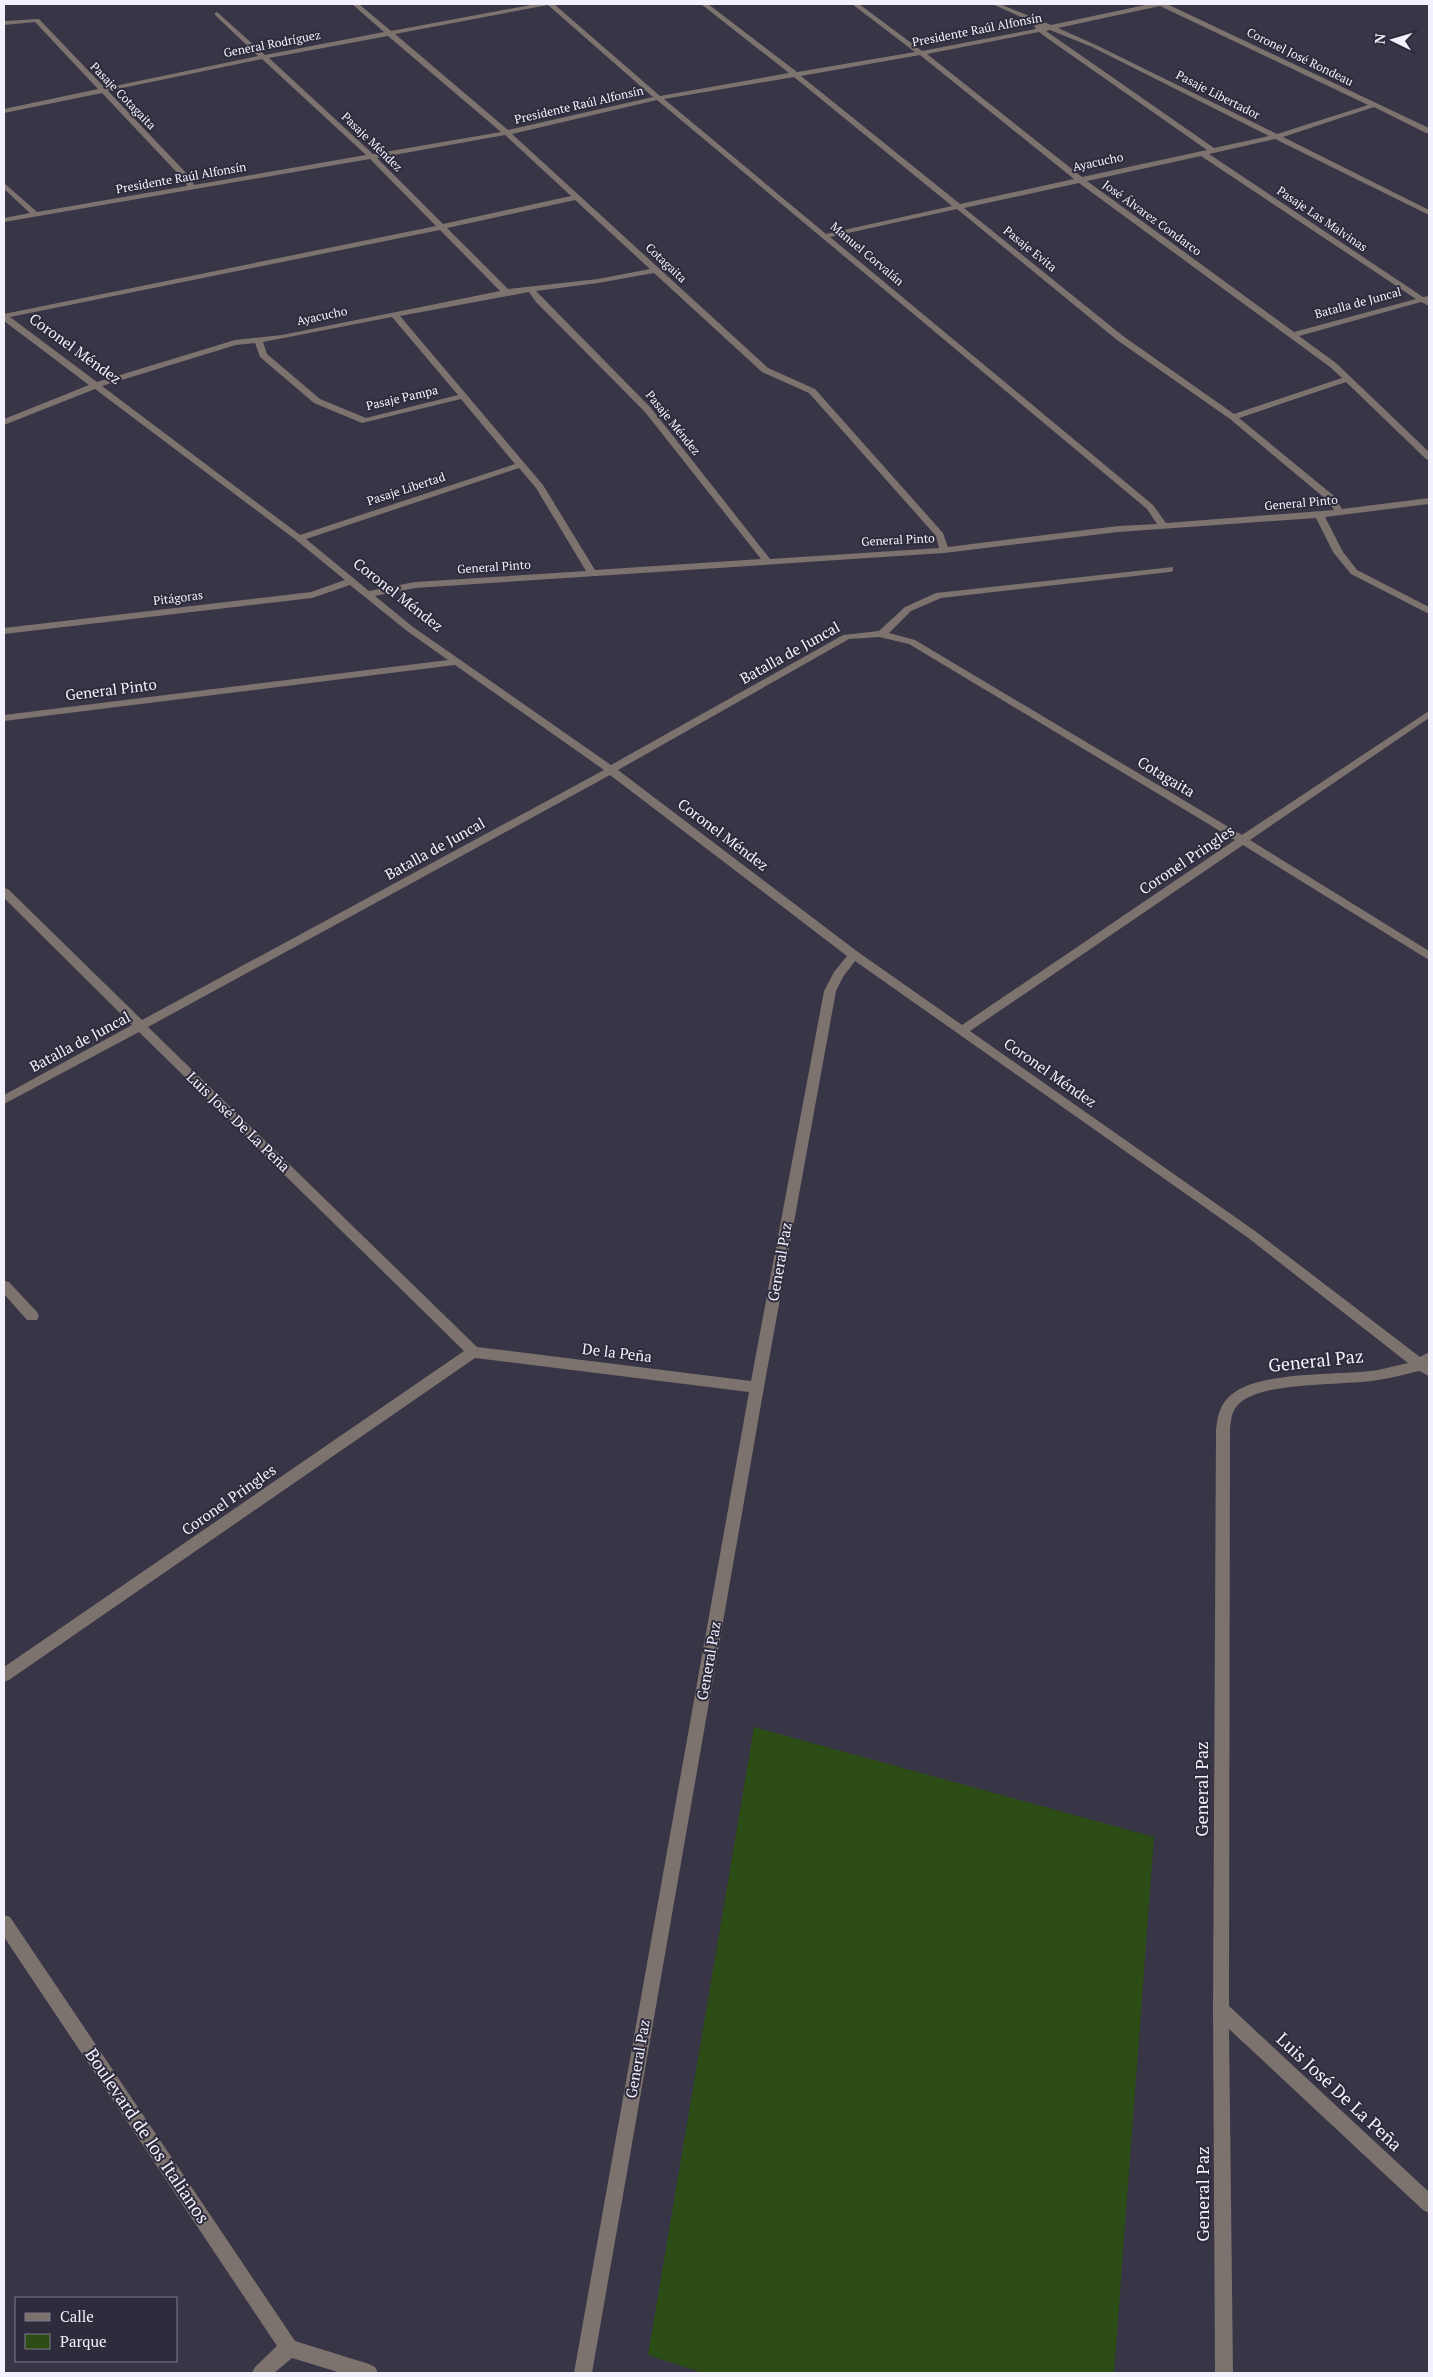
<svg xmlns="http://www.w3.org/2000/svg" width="1433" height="2377" font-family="'PT Serif',serif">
	<rect width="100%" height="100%" fill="#383547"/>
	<path fill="#2c4d16" d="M 754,1727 L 1154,1837 L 1114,2373 L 703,2373 L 648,2355 Z"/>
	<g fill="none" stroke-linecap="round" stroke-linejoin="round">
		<path fill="#7c726e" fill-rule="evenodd" d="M 352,4 L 359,4 L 391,31 L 536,4 L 554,4 L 660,96 L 789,73 L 701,4 L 708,4 L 797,72 L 915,52 L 852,4 L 859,4 L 922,51 L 1036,29 L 1034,26 L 1037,24 L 992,4 L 1000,4 L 1051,25 L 1150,4 L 1167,4 L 1429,128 L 1429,133 L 1426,133 L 1374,107 L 1283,137 L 1429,210 L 1429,215 L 1275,139 L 1209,154 L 1423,297 L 1429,296 L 1429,306 L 1421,302 L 1299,336 L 1336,363 L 1429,452 L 1429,460 L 1426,459 L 1346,382 L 1239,418 L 1334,496 L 1342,509 L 1429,498 L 1429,504 L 1325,517 L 1343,552 L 1357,570 L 1429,607 L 1429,614 L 1351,574 L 1333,552 L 1316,518 L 1118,532 L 944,553 L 415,588 L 375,596 L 413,627 L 611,765 L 843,635 L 879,631 L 905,607 L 936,593 L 1173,567 L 1173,571 L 1170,572 L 941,598 L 911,611 L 889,633 L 915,640 L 1242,835 L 1429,711 L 1429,718 L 1250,840 L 1429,951 L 1429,960 L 1243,845 L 970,1031 L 1255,1231 L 1420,1357 L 1429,1352 L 1429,1376 L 1419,1371 C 1405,1374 1392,1378 1378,1380 C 1343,1386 1268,1381 1241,1402 C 1232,1409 1231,1418 1230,1429 L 1229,2006 L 1429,2192 L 1429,2213 L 1423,2210 L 1229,2029 L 1233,2373 L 1215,2373 L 1213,2010 L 1216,1429 C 1218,1415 1220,1404 1231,1395 C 1259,1370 1341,1376 1378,1370 C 1388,1368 1398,1365 1408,1363 L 1247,1237 L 855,961 L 843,977 L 836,991 L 764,1387 L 592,2373 L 574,2373 L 749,1392 L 475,1358 L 9,1680 L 4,1682 L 4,1667 L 464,1351 L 139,1032 L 4,1104 L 4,1095 L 132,1025 L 4,898 L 4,888 L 8,889 L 142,1020 L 604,770 L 455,665 L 4,721 L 4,715 L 448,660 L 407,631 L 350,585 L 312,598 L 4,634 L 4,628 L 311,592 L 345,580 L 296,540 L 95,389 L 4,425 L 4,419 L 89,385 L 4,321 L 4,314 L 436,226 L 370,159 L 4,222 L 4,218 L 30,213 L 4,189 L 4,183 L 37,212 L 187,186 L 185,181 L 102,93 L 4,113 L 4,109 L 98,89 L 35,22 L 4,25 L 4,21 L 39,19 L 105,88 L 258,56 L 215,15 L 215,13 L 217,12 L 265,55 L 384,32 ZM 548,5 L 653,97 L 508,130 L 395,34 ZM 1160,6 L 1368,105 L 1277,134 L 1096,45 L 1058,28 ZM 1050,30 L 1092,47 L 1269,136 L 1214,148 L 1046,31 ZM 1039,32 L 1047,38 L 1207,150 L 1082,177 L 927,54 ZM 388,36 L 501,132 L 373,154 L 269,58 ZM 920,55 L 1074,179 L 960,204 L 801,76 ZM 262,59 L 366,155 L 194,185 L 191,178 L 108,91 ZM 794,77 L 952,206 L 826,234 L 664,99 ZM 657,100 L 1147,509 L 1157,524 L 1118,526 L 948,547 L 943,533 L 815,389 L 768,368 L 512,134 ZM 505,135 L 571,196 L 443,224 L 377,158 ZM 1201,156 L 1416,299 L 1294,332 L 1087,181 ZM 1079,183 L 1330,367 L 1342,378 L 1234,414 L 1123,336 L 964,208 ZM 575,200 L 650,269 L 598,279 L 508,289 L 447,228 ZM 957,209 L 1117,340 L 1230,419 L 1327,500 L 1334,510 L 1166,523 L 1153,505 L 830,237 ZM 440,230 L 500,291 L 282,335 L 235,340 L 97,382 L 10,317 ZM 654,273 L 762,372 L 809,393 L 936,536 L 939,548 L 770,559 L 651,408 L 536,291 L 598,283 ZM 529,292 L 536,302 L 645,412 L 761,559 L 595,570 L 543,485 L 400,316 ZM 392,317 L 458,395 L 366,418 L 320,399 L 267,354 L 263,342 ZM 255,343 L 260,357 L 314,403 L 362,423 L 461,399 L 515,464 L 300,535 L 102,386 L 236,345 ZM 519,468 L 536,488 L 586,571 L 415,582 L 369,591 L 306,539 ZM 879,637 L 909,644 L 1235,840 L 962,1025 L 858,952 L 618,770 L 849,639 ZM 610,775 L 847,956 L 834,972 L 824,991 L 751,1381 L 477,1347 L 148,1027 Z
			M 4,1281 L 9,1282 L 37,1312 L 39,1316 L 37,1320 L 27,1320 L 4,1294 Z
			M 4,1915 L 10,1917 L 295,2341 L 369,2364 L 375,2367 L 378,2373 L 341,2373 L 292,2358 L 274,2373 L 252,2373 L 255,2367 L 277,2346 L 4,1937 Z"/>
	</g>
	<g text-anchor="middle" stroke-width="4" stroke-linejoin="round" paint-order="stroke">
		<g font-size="12" fill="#f2f1fd" stroke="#2e2b3d">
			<text transform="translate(977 30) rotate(-11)" y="4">Presidente Raúl Alfonsín</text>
			<text transform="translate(272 44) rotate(-11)" y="4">General Rodríguez</text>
			<text transform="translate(1300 57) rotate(26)" y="4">Coronel José Rondeau</text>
			<text transform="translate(1218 95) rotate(27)" y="4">Pasaje Libertador</text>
			<text transform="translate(123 96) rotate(46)" y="4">Pasaje Cotagaita</text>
			<text transform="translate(579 105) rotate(-13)" y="4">Presidente Raúl Alfonsín</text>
			<text transform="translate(372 142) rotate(44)" y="4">Pasaje Méndez</text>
			<text transform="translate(1098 162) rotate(-12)" y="4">Ayacucho</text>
			<text transform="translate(181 178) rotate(-10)" y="4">Presidente Raúl Alfonsín</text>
			<text transform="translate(1152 218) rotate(36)" y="4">José Álvarez Condarco</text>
			<text transform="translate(1322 219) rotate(34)" y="4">Pasaje Las Malvinas</text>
			<text transform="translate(1030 249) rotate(39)" y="4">Pasaje Evita</text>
			<text transform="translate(867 254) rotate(40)" y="4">Manuel Corvalán</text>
			<text transform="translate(666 263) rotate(43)" y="4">Cotagaita</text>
			<text transform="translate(1358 303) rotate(-15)" y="4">Batalla de Juncal</text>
			<text transform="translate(322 316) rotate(-12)" y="4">Ayacucho</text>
			<text transform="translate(402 398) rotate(-13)" y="4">Pasaje Pampa</text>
			<text transform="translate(673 423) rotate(51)" y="4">Pasaje Méndez</text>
			<text transform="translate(406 489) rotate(-18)" y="4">Pasaje Libertad</text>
			<text transform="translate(1301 503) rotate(-5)" y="4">General Pinto</text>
			<text transform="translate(898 540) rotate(-3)" y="4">General Pinto</text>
			<text transform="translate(494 567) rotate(-4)" y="4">General Pinto</text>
			<text transform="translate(178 598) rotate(-7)" y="4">Pitágoras</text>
		</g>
		<g font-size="15" fill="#f2f1fd" stroke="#2e2b3d">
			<text transform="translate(75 349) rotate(36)" y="5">Coronel Méndez</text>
			<text transform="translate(398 595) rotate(38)" y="5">Coronel Méndez</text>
			<text transform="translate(790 653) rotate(-29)" y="5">Batalla de Juncal</text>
			<text transform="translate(111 690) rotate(-7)" y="5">General Pinto</text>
			<text transform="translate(1166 777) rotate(31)" y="5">Cotagaita</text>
			<text transform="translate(723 835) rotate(37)" y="5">Coronel Méndez</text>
			<text transform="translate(435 849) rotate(-29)" y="5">Batalla de Juncal</text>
			<text transform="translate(1187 860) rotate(-34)" y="5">Coronel Pringles</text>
			<text transform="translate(80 1042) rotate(-28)" y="5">Batalla de Juncal</text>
			<text transform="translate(1050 1073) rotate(35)" y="5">Coronel Méndez</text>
			<text transform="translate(238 1122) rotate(44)" y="5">Luis José De La Peña</text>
			<text transform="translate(780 1262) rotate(-80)" y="5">General Paz</text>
			<text transform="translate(617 1353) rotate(7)" y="5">De la Peña</text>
			<text transform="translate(229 1500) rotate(-35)" y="5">Coronel Pringles</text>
			<text transform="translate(709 1661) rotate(-80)" y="5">General Paz</text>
			<text transform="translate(638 2059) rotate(-80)" y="5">General Paz</text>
		</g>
		<g font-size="18" fill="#f2f1fd" stroke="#2e2b3d">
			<text transform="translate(1316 1361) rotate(-6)" y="6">General Paz</text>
			<text transform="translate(1202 1789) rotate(-90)" y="6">General Paz</text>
			<text transform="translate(1339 2092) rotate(43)" y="6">Luis José De La Peña</text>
			<text transform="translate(147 2136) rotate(56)" y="6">Boulevard de los Italianos</text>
			<text transform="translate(1203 2194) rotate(-90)" y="6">General Paz</text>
		</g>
	</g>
	<rect width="1433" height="2377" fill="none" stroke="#f2f1fd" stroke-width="10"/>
	<rect x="15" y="2297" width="162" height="65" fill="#2e2b3d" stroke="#7c7a8a"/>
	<rect x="25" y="2313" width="25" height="8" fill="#7c726e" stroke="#7c7a8a"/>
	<text x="60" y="2322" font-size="15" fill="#f2f1fd">Calle</text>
	<rect x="25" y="2334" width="25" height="15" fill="#2c4d16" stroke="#7c7a8a"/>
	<text x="60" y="2347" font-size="15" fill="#f2f1fd">Parque</text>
	<g transform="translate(1393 40) rotate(275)" stroke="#2e2b3d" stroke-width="4" paint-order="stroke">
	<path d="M0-4L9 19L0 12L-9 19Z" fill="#f2f1fd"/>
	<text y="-8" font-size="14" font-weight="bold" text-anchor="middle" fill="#f2f1fd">N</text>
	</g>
</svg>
